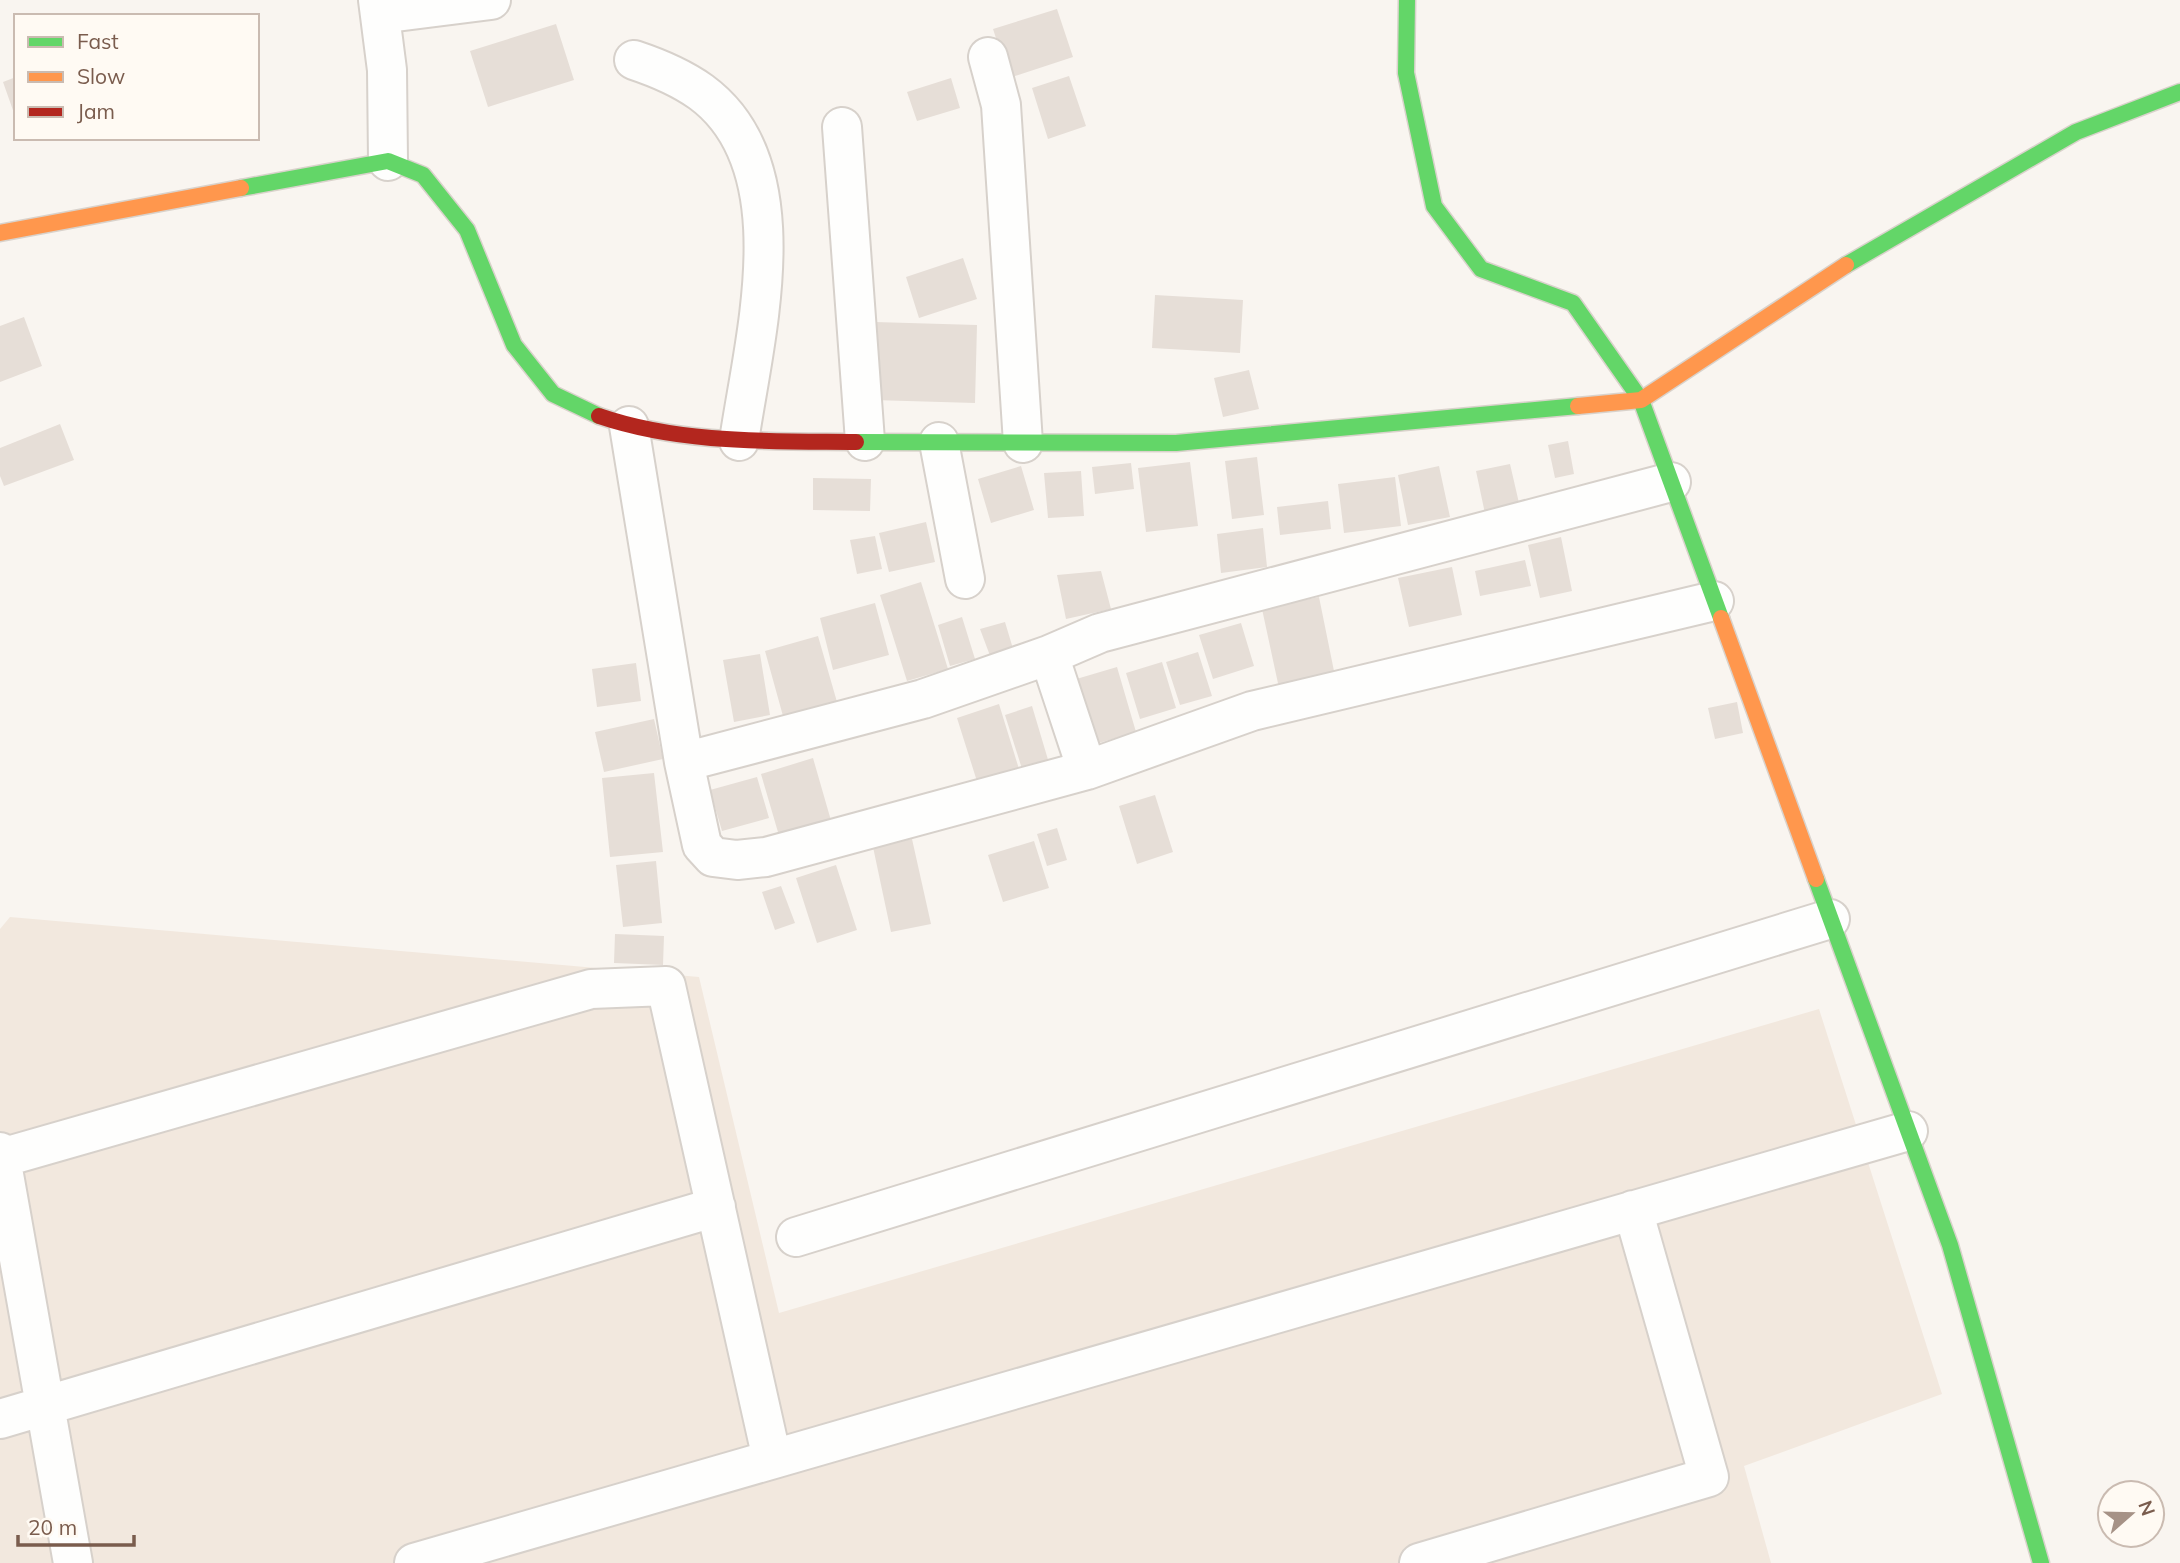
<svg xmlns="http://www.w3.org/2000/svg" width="2180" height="1563" font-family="Mulish,sans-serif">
	<rect width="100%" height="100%" fill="#f9f5f0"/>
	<path fill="#f2e8de" d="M 10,917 L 699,977 L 779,1313 L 1819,1009 L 1942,1394 L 1744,1466 L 1771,1563 L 0,1563 L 0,929 Z"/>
	<path fill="#e6ded7" d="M 1057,9 L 1073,57 L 1009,78 L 993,29 Z
		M 556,24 L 574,80 L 488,107 L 470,51 Z
		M 1069,76 L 1086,126 L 1048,139 L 1032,88 Z
		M 16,77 L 16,116 L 15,116 L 3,82 Z
		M 951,78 L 960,108 L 917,121 L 907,92 Z
		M 963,258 L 977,299 L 919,318 L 906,277 Z
		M 1155,295 L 1243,300 L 1240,353 L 1152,348 Z
		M 24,317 L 42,366 L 0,382 L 0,326 Z
		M 875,322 L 977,325 L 975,403 L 873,400 Z
		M 1249,370 L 1259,409 L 1223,417 L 1214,378 Z
		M 60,424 L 74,460 L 4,486 L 0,476 L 0,448 Z
		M 1568,441 L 1574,474 L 1555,478 L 1548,445 Z
		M 1257,457 L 1264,515 L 1232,519 L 1225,461 Z
		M 1190,462 L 1198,526 L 1146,532 L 1138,468 Z
		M 1131,463 L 1134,489 L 1095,494 L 1092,467 Z
		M 1510,464 L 1522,516 L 1487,523 L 1476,471 Z
		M 1021,466 L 1034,510 L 991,523 L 978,479 Z
		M 1439,466 L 1450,517 L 1408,525 L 1398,475 Z
		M 1081,471 L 1084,516 L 1048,518 L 1044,473 Z
		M 1395,477 L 1401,526 L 1344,533 L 1338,484 Z
		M 813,478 L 871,479 L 870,511 L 813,510 Z
		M 1328,501 L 1331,529 L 1280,535 L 1277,507 Z
		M 926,522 L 935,562 L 889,572 L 879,533 Z
		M 1263,528 L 1267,567 L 1221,573 L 1217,534 Z
		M 875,536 L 882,569 L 857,574 L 850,540 Z
		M 1561,537 L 1572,591 L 1540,598 L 1528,545 Z
		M 1525,560 L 1531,586 L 1480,596 L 1475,571 Z
		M 1452,567 L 1462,615 L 1409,627 L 1398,578 Z
		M 1101,571 L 1111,609 L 1066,619 L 1057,575 Z
		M 921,582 L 948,669 L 907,681 L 880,595 Z
		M 1319,597 L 1335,676 L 1279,688 L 1262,609 Z
		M 875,603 L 889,655 L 833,670 L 820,618 Z
		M 962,617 L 975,659 L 950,666 L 938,625 Z
		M 1005,622 L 1014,652 L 992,661 L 980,629 Z
		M 1241,623 L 1254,666 L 1213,679 L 1199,635 Z
		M 818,636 L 837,702 L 783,716 L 765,651 Z
		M 1198,652 L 1212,696 L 1180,705 L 1166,662 Z
		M 760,654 L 770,715 L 734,722 L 723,660 Z
		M 1162,662 L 1176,708 L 1140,719 L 1126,673 Z
		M 636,663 L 641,701 L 597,707 L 592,669 Z
		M 1117,667 L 1136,732 L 1092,745 L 1073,680 Z
		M 1737,702 L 1743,733 L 1715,739 L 1708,708 Z
		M 999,704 L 1023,782 L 981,794 L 957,718 Z
		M 1032,706 L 1049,763 L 1023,772 L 1005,715 Z
		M 654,719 L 663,759 L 604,772 L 595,732 Z
		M 813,758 L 832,824 L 780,839 L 761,774 Z
		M 654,773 L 663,852 L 610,857 L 602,778 Z
		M 757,777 L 769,818 L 722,831 L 710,790 Z
		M 1155,795 L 1173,852 L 1137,864 L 1119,806 Z
		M 1057,828 L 1067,860 L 1047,866 L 1037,834 Z
		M 912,839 L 931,924 L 891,932 L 873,847 Z
		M 1034,841 L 1049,888 L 1003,902 L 988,855 Z
		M 656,861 L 662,923 L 623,927 L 616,865 Z
		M 836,865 L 857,930 L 817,943 L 796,878 Z
		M 781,886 L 795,923 L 775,930 L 762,892 Z
		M 615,934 L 664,936 L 663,965 L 614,963 Z"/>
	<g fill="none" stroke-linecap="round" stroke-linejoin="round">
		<defs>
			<path id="street" d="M 378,0 L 387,70 L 388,161
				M 380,14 L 491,0
				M 988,57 L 1001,105 L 1023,443
				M 634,60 C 658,68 680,77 701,92 C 802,166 754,338 739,441
				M 842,127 L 865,441
				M 629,426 L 684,762 L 702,845 L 713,857 L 737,860 L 766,857 L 1087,770 L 1252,711 L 1714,601
				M 939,442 L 965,579
				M 1049,655 L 1087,770
				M 684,762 L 923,699 L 1049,655 L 1100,633 L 1671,482
				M 0,1152 L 73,1563
				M 1,1158 L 591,989 L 666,986 L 772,1459
				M 796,1237 L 1830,919
				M 0,1419 L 716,1207
				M 414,1563 L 1908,1131
				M 1419,1563 L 1709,1477 L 1633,1210"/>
			<path id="fast" d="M 1407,0 L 1406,73 L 1434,206 L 1481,269 L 1573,303 L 1641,400 L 1721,618
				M 241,188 L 388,161 L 423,175 L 467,230 L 514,345 L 553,394 L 599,416
				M 1846,265 L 2076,132 L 2180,92
				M 856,442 L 1176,443 L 1578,406
				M 1816,879 L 1950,1245 L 2041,1563"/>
			<path id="slow" d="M 0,233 L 241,188
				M 1578,406 L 1641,400 L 1846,265
				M 1721,618 L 1816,879"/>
			<path id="jam" d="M 599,416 C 681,444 770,441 856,442"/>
		</defs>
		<use href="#street" stroke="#d7d1cb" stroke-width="42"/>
		<use href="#fast" stroke="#d9d2cb" stroke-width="19"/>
		<use href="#slow" stroke="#d9d2cb" stroke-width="19"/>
		<use href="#jam" stroke="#d9d2cb" stroke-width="19"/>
		<use href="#street" stroke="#fefefd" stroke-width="38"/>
		<use href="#fast" stroke="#63d668" stroke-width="16"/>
		<use href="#slow" stroke="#ff974d" stroke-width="16"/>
		<use href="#jam" stroke="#b3261e" stroke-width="16"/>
	</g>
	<rect x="14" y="14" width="245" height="126" fill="#fffaf3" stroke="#cabbb1" stroke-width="2"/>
	<rect x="28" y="37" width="35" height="10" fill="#63d668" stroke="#cabbb1" stroke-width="2"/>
	<text x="77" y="49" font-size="21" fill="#7a5c4d">Fast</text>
	<rect x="28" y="72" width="35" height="10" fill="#ff974d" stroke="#cabbb1" stroke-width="2"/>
	<text x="77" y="84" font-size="21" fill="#7a5c4d">Slow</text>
	<rect x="28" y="107" width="35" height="10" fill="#b3261e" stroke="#cabbb1" stroke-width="2"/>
	<text x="77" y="119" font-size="21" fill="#7a5c4d">Jam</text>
	<g transform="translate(2131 1514) rotate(70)"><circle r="33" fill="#fffaf3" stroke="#cabbb1" stroke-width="2"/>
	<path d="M0-5L12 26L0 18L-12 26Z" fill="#a69286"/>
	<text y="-10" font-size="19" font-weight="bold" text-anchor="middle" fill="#7a5c4d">N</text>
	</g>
	<path d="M18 1535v10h116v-10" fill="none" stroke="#7a5c4d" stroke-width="3.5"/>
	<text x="28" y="1535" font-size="21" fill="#7a5c4d" stroke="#fffaf3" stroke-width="5" paint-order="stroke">20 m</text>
</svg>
